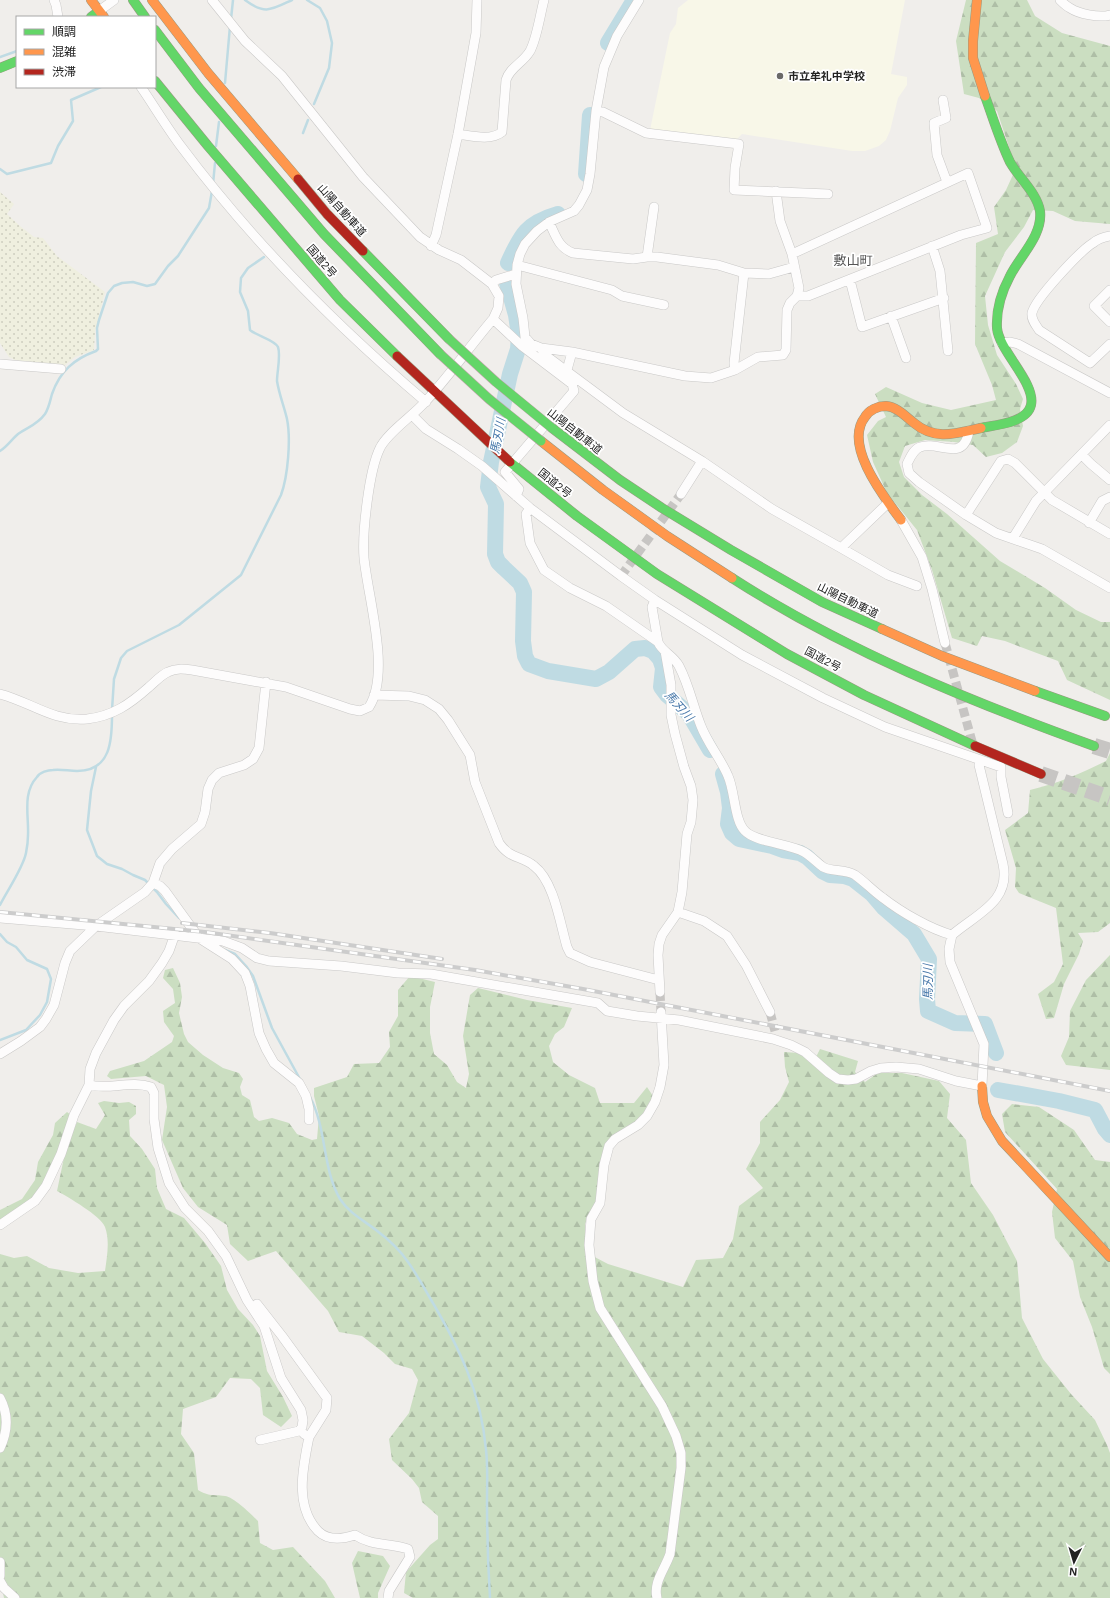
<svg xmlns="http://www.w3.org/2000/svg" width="1110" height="1598" font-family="Arial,'Noto Sans JP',sans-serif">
	<defs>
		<pattern id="farmland-dots" width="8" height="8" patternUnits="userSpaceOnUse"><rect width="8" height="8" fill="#efefdf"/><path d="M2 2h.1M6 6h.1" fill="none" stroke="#cdcdbf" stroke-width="1.8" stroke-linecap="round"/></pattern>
		<pattern id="forest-firs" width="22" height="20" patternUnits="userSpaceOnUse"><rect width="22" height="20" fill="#cbdec1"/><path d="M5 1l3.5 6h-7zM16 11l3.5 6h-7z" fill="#aebea6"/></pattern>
	</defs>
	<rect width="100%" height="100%" fill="#f0eeeb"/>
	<path fill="#f8f7e8" d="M 688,0 L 905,0 L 891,74 L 907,77 L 907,85 L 898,98 L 890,131 L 886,140 L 879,146 L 865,151 L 852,151 L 742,134 L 734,142 L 650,130 L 670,33 L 676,24 L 678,8 Z"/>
	<path fill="url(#farmland-dots)" d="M 0,192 L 14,204 L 7,214 L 20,226 L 34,237 L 43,238 L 57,256 L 105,292 L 95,331 L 94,350 L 75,357 L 64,366 L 15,360 L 9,357 L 0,343 Z"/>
	<path fill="url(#forest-firs)" d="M 966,0 L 1027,0 L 1035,16 L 1062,33 L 1110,46 L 1110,224 L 1075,221 L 1053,211 L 1033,210 L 1024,227 L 1005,252 L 985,296 L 988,325 L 997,355 L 1016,384 L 1023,399 L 1020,409 L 1023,426 L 1017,442 L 1002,453 L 986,457 L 973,445 L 954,442 L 925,440 L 905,446 L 899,462 L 904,477 L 922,495 L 947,514 L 1000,561 L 1045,588 L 1076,610 L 1101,622 L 1110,622 L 1110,700 L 1067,680 L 1058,661 L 1005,641 L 982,636 L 977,646 L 952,638 L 932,570 L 917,530 L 887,493 L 873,462 L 867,435 L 878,421 L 886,417 L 875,394 L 886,387 L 922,403 L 951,410 L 996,400 L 992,385 L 975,344 L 976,243 L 998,234 L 994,207 L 1006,190 L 1016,168 L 997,111 L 979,98 L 964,94 L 956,41 Z
		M 1110,753 L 1110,923 L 1098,932 L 1078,933 L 1083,941 L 1079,954 L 1064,984 L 1054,1018 L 1046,1019 L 1038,994 L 1054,982 L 1063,964 L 1056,908 L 1019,893 L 1015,887 L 1016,868 L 1005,830 L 1028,813 L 1030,790 C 1056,784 1082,773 1106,761 Z
		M 1110,955 L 1110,1070 L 1066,1065 L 1061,1056 L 1069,1037 L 1070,1011 L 1086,980 Z
		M 173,968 L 180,983 L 182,997 L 179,1013 L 184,1034 L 188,1042 L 203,1055 L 223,1068 L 239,1073 L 243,1079 L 240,1087 L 242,1095 L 250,1100 L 254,1117 L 259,1121 L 272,1118 L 289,1123 L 297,1134 L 312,1140 L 317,1139 L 319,1116 L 314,1096 L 314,1088 L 347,1077 L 354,1064 L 379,1063 L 390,1047 L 389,1032 L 398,1016 L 398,990 L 410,976 L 435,982 L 430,1007 L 430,1033 L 434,1054 L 447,1065 L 457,1082 L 466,1088 L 469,1074 L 463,1036 L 470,995 L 478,988 L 527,1000 L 572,1008 L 564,1027 L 555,1034 L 549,1046 L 553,1062 L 569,1075 L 595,1088 L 600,1103 L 634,1103 L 647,1087 L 653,1096 L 640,1119 L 607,1143 L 599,1194 L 585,1224 L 587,1253 L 608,1264 L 683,1287 L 696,1260 L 723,1258 L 733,1239 L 739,1206 L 763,1188 L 746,1169 L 760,1143 L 760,1122 L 780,1100 L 789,1082 L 785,1067 L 784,1052 L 799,1053 L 813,1063 L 820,1049 L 858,1061 L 855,1072 L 865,1082 L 878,1073 L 902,1073 L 939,1081 L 950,1094 L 947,1118 L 966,1140 L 971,1183 L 993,1215 L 1017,1261 L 1022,1318 L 1043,1359 L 1071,1394 L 1095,1420 L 1107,1445 L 1110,1453 L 1110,1598 L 413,1598 L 404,1593 L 406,1572 L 430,1545 L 438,1539 L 438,1516 L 422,1502 L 419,1488 L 412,1479 L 392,1460 L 389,1439 L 409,1413 L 418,1380 L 412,1369 L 395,1364 L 384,1353 L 362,1336 L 339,1332 L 328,1311 L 276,1251 L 248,1261 L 230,1244 L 227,1225 L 198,1207 L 183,1188 L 162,1140 L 167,1107 L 164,1085 L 146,1076 L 111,1079 L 107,1076 L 110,1071 L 144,1061 L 172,1042 L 174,1036 L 164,1022 L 163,1011 L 175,1003 L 173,989 L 163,978 L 165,970 Z
		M 104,1101 L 119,1103 L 129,1102 L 136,1106 L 136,1114 L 129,1120 L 130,1136 L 142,1149 L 155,1169 L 157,1188 L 166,1209 L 184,1218 L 205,1243 L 221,1266 L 227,1290 L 238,1309 L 253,1325 L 260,1336 L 267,1371 L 283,1397 L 292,1416 L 281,1427 L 263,1415 L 260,1388 L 251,1379 L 230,1378 L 216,1397 L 183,1409 L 181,1434 L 194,1453 L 198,1490 C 210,1497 212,1494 225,1496 C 234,1497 251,1514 258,1521 L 260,1543 L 273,1550 L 293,1547 L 325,1581 L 335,1598 L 4,1598 L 3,1593 L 5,1582 L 0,1578 L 0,1254 L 14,1258 L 27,1256 L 49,1268 L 78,1273 L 105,1271 C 107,1256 110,1241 105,1227 C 101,1216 68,1197 57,1191 L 66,1148 L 77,1122 L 96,1129 L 105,1115 L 98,1103 Z
		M 1012,1104 L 1039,1107 L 1074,1130 L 1095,1160 L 1110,1162 L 1110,1374 L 1104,1368 L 1092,1327 L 1080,1297 L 1073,1261 L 1055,1238 L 1052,1212 L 1057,1189 L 1005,1132 L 1002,1114 Z
		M 67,1112 L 71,1115 L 56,1157 L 49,1168 L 40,1190 L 28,1203 L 0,1221 L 0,1210 L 22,1199 L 35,1180 L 38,1162 L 53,1135 L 55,1123 Z
		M 358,1551 L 383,1556 L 390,1566 L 378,1593 L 378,1598 L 360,1598 L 352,1563 Z"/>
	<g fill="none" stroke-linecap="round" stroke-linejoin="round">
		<path stroke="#bfdbe3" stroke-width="2.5" d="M 245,0 C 265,15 271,10 292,0
			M 307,0 L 320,8 L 327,21 L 332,43 L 329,68 L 314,104
			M 231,19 L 233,0
			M 0,57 L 17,51
			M 225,83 L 230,26
			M 303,133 L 308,120
			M 216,146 L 219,122
			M 0,169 L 7,174 L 51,163 L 58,146 L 73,121 L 71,100 L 101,87
			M 213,184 L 215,163
			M 0,451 C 7,447 12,439 18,434 C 28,427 37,425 45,414 C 49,408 50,401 52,394 C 60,371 74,359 96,351 L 98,349 L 97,328 L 99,320 L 108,293 L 114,286 L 122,283 L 133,282 L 147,286 L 155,284 L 168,266 L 178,256 L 209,208 L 212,191
			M 112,710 L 114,679 L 121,658 L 127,651 L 179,625 L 241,575 L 281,495 C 288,476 291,439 287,419 C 284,406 279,394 277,381 C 277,372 281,355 278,347 C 275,340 257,336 250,330 L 248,311 L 240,292 L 241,278 L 248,268 L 264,257
			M 96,767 L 91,791 L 87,830 L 97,856 L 107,864 L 122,869 L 133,875 L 145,880 L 157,892 L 166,904 L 179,918
			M 0,905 C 7,891 23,868 26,853 C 27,848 28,841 28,835 C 29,816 22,793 37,777 C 40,772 48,770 53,770 C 61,769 69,771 77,771 C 111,771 112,740 112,715
			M 0,934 L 7,942 L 16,947 L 27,960 L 47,969 L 51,979 L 47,1002 L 40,1015 L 26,1030 L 0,1040
			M 225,950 L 235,954 L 246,966 L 253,976 L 272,1028 L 301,1081
			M 310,1097 C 327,1129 322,1168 340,1199 C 349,1213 363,1220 376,1230 C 388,1239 400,1250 408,1262 C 416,1273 423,1286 430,1298 C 459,1347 481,1392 486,1450 C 488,1467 487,1484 487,1501 C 487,1534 488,1566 490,1598"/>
		<path stroke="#bfdbe3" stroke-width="16" d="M 608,43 L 634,0
			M 586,174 L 590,115
			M 508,263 C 521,234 527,223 558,214
			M 507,283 L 516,315 L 519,335 L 518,349 L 510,374 L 491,462 L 488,487 L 496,504 L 495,554 L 498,562 L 504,568 L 520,583 L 524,592 L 523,641 L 525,656 L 529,664 L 548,671 L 596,679 L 609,672 L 635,649 L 645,648 L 653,651 L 660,659 L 663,668 L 661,687 L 667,695 L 689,714 L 710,750
			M 723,774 L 728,792 L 730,808 L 728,824 L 732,833 L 739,839 L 772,846 L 783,850 L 800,853 L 807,857 L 822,871 L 830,875 L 844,876 L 853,879 L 872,894 L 884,908 L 914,934 L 929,959 L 927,999 L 928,1011 L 955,1023 L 985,1024 L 996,1053
			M 998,1090 L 1059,1101 L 1095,1110 L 1105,1129 L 1110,1135"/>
		<path stroke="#c7c5c3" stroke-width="9" stroke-dasharray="9 4.5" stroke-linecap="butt" d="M 621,576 L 681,494
			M 945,643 L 973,745
			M 660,992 L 661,1012
			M 770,1012 L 775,1031"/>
		<path stroke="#c7c5c3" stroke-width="16" stroke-dasharray="16 8" stroke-linecap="butt" d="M 1094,746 L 1110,751
			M 1041,774 L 1110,798"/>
		<defs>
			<path id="street" d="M 54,0 L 56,5 L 58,17
				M 639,0 L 617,36 L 604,67 L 596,111 L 590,174 L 587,190 L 579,205 L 574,211 L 549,222 L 537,231 L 525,244 L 520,254 L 517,265 L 516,284 L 523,318 L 525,337 L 531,344 L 541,348 L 572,352 L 685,376 L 711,378 L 735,370 L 758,357 L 783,355 L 786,350 L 787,310 L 790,303 L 797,296 L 799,288 L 792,254 L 968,173 L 987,228 L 961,235 L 808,296 L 797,296
				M 1060,0 C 1063,3 1066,6 1070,8 C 1079,14 1099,18 1110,15
				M 99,11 L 114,0
				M 141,87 C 154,106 166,126 180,145 C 251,240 335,325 426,402
				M 943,100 L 946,118 L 934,123 L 937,155 L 947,182
				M 596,111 L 603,112 L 646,133 L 739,144 L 735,168 L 734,190 L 828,194
				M 458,134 C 472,136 491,141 502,132 L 506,80 C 510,67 523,63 530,51 C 537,38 540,15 544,0
				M 776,191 L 780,221 L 792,254
				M 549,222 C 556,236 558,247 573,253 L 633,259 L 647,257 L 657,257 L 718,265 L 744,273 L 769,274 L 794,267
				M 1110,236 C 1104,237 1098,239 1093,243 C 1080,251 1035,299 1032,313 C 1031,320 1036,325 1039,330 L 1090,363 L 1110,344
				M 431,246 L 436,235 L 458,134 L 476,33 L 477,0
				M 932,246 L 940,271 L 948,351
				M 647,257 L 654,207
				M 517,265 L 612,290 L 622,296 L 664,305
				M 850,280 L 862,327 L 944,298
				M 492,284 L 496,280 L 516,274
				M 1110,290 L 1094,306 L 1110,322
				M 891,316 L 906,358
				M 493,319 L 522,346 L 572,384 L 574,391 L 505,472 L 519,489 L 516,496
				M 1002,343 L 1010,342 L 1018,344 L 1110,393
				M 541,348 L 545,355 L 623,413 L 702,461 L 772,509 L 841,548 L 888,503
				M 0,364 L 61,369
				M 735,370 L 734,363 L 744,273
				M 563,374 L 567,370 L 572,352
				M 412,415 L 426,429 L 458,449 L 482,466 L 530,508 L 621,576 L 655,600 L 742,655 L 823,698 L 885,727 L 1001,767 L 1001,777 L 1008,813
				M 969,431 C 963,464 939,440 920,447 C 913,450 910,458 907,464 L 909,473 L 919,482 L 966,515 L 996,533 L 1042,549 L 1110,588
				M 1082,455 L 1091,464 L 1110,480
				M 681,494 L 702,461
				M 530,508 L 526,514 L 530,543 L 544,570 L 570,588 L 606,606 L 658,642
				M 966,515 L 1001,461 L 1008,459 L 1015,463 L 1052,500 L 1110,534
				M 901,520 L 922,557 L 932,589 L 945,643
				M 1089,523 L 1102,501 L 1110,497
				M 1013,538 L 1036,501 L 1110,425
				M 841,548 L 888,575 L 917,586
				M 655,600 L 652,607 L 658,642 C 662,652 673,655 679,666 C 689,685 693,706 701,726 C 708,744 721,759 728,776 C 735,791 734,820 745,831 C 755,842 790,844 804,852 C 811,856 816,862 823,867 C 832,872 845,869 855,875 C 865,882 873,891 883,898 C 901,912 930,929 952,935
				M 0,694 C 31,702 53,722 87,719 C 113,716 130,704 149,687 C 155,682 161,675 168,672 C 176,668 184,669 192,670 L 286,687 L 350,709 L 360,711 L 369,707 C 391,673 368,598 364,558 C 362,533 369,470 380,448 C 387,433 414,415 426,401 C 450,375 470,346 493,319 L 498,308 L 499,296 L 492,284 L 461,260 L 439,250 L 420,237 L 363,177 L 282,76 L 245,41 L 212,0
				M 374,695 L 409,696 L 425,700 L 439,709 L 448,720 L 470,755 L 475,782 L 499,843 C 511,860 521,855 534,866 C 554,881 560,923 567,947 L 570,953 L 590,962 L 655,979 L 659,979
				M 153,883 L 160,886 L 165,891 L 199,938 L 232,959 L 245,973 L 250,986 L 259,1033 L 266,1049 L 274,1063 L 299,1083 L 306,1096 L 309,1109 L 309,1120
				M 678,912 L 704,921 L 727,936 L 746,965 L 770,1012
				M 0,918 L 96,926 L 223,941 L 242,948 L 257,958 L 269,961 L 341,966 L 398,973 L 431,974 L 598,1003 L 607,1011 L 637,1016 L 679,1020 L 773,1039 L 791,1045 L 805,1052 L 829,1073 L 838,1079 L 848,1080 L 856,1079 L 871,1071 L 881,1068 L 896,1067 L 919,1069 L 956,1081 L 982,1086 L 984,1044 L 950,962 L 949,949 L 952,935 C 976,914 1011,902 1003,864 L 979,765
				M 660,992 L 658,955 L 659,944 L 662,935 L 678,912 L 682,892 L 687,834 L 691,822 L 693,800 L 691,786 L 684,767 L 675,734 L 671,715 L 671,685 L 665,651
				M 0,1054 L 21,1041 L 40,1027 L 46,1019 L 54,1005 L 65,963 L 70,951 L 96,926 L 145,892 L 153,883 L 160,863 L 172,849 L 201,824 L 205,812 L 208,789 L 212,780 L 219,773 L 244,765 L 253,759 L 259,748 L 266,682
				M 89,1085 C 110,1090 131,1080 151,1087 L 154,1093 L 154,1119 L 158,1148 L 169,1183 L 185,1208 L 208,1231 L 226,1256 L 247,1300 L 264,1326 L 281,1378 L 301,1410 L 303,1420 L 302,1427 L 299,1431 L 260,1440
				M 0,1225 L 35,1201 L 46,1186 L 61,1154 L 74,1115 L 89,1085 L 90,1069 L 96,1053 L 114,1020 L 124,1006 L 149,981 L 162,963 L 169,951 L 175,934
				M 257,1304 L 282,1336 L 327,1398 L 326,1410 L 309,1437 L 304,1434
				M 0,1398 C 9,1415 8,1431 0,1448
				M 309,1437 C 303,1467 294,1506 318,1531 C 328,1541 343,1539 355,1535 C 371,1546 390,1543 408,1549 L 410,1557 L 389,1591 L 388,1598
				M 0,1562 L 0,1576
				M 0,1581 L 4,1588 L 15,1598
				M 657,1598 C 653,1582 665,1569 670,1554 L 681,1468 L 681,1453 L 676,1436 L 662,1406 L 600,1308 L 593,1281 L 589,1245 L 591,1219 L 600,1203 L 604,1165 L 609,1146 L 615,1139 L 638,1125 L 647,1116 L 655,1102 L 660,1087 L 664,1065 L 661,1012"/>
			<path id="fast" d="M 133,0 L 145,17
				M 91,17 L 99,11
				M 155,30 L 199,88 L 324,234 L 440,354
				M 0,68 L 17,61
				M 155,81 L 208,146 L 340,300 L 397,356
				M 363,251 L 449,339
				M 552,428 L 620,480 L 662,508 L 731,550 L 822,602 L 882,629
				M 981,428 C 995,425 1027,423 1031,405 C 1036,383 999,351 997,328 C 996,310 1002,291 1010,276 C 1020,256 1043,235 1040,211 C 1037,193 1019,178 1010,162 C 1000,141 993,118 985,96
				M 510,462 L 577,516 L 657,574 L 787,654 L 864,695 L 975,746
				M 732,578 C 844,650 969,701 1094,746
				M 1035,691 L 1105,716"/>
			<path id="slow" d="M 91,0 L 104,17
				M 152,0 L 208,73 L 298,179
				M 977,0 L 973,41 L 973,58 L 985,96
				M 541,441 L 603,490 L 667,536 L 732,578
				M 901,520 C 884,497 843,445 865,417 C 869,410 878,406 886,406 C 897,407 905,416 914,423 C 935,441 957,433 981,428
				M 882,629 L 942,656 L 1035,691
				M 982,1086 L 983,1102 L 987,1116 L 1002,1141 L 1110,1257"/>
			<path id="jam" d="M 298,179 L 327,214 L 363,251
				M 397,356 L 510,462
				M 975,746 L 1041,774"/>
		</defs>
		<use href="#street" stroke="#c9c8c7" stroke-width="10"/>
		<use href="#fast" stroke="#999a82" stroke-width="10"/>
		<use href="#slow" stroke="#999a82" stroke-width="10"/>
		<use href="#jam" stroke="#999a82" stroke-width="10"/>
		<use href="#street" stroke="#fdfcfc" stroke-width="9"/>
		<use href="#fast" stroke="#63d668" stroke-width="9"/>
		<use href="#slow" stroke="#ff974d" stroke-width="9"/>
		<use href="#jam" stroke="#b3261e" stroke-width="9"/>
		<defs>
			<path id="rail" d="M 0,912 L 205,932 L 475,970 L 583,989 L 1110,1091
				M 182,923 L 270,933 L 442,959"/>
		</defs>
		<use href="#rail" stroke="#ccc" stroke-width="4"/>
		<use href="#rail" stroke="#fff" stroke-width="2.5" stroke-dasharray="8" stroke-linecap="butt"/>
		<defs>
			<path id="fast-bridge" d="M 449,339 L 496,382 L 552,428
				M 440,354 L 489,399 L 541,441"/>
		</defs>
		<use href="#fast-bridge" stroke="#c5a2ac" stroke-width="10" stroke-linecap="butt"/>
		<use href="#fast-bridge" stroke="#63d668" stroke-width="9"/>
	</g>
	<circle fill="#6a6968" stroke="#fff" stroke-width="1.5" cx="780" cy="76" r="4"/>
	<g text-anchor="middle" stroke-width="3.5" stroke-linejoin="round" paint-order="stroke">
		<g font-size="11" font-weight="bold" fill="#222" stroke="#fff" text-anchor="start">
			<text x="788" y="80">市立牟礼中学校</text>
		</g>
		<g font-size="11" fill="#222" stroke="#fff">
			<text transform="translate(342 210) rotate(48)" y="4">山陽自動車道</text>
			<text transform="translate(322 261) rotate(49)" y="4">国道2号</text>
			<text transform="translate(575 431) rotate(38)" y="4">山陽自動車道</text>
			<text transform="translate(555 483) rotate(39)" y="4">国道2号</text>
			<text transform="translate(848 600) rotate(26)" y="4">山陽自動車道</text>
			<text transform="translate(823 659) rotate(28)" y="4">国道2号</text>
		</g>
		<g font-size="12" font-style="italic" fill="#4a7aab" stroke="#fff">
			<text transform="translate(498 436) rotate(-79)" y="4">馬刃川</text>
			<text transform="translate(679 706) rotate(48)" y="4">馬刃川</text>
			<text transform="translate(928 982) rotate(-90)" y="4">馬刃川</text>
		</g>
		<g font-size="13" fill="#555" stroke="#fff">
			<text x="853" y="265">敷山町</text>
		</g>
	</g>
	<rect x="16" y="16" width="140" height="72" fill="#ffffff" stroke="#a7a7a7"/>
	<rect x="24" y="29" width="20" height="6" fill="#63d668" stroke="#a7a7a7"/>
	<text x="52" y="36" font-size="12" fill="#222222">順調</text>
	<rect x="24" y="49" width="20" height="6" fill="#ff974d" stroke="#a7a7a7"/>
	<text x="52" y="56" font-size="12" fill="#222222">混雑</text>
	<rect x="24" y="69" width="20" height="6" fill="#b3261e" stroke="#a7a7a7"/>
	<text x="52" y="76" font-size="12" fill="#222222">渋滞</text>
	<g transform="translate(1074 1562) rotate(185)" stroke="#ffffff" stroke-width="3" paint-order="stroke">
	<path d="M0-3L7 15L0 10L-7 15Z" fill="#222222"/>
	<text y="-6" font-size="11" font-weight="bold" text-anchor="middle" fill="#222222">N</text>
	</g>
</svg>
